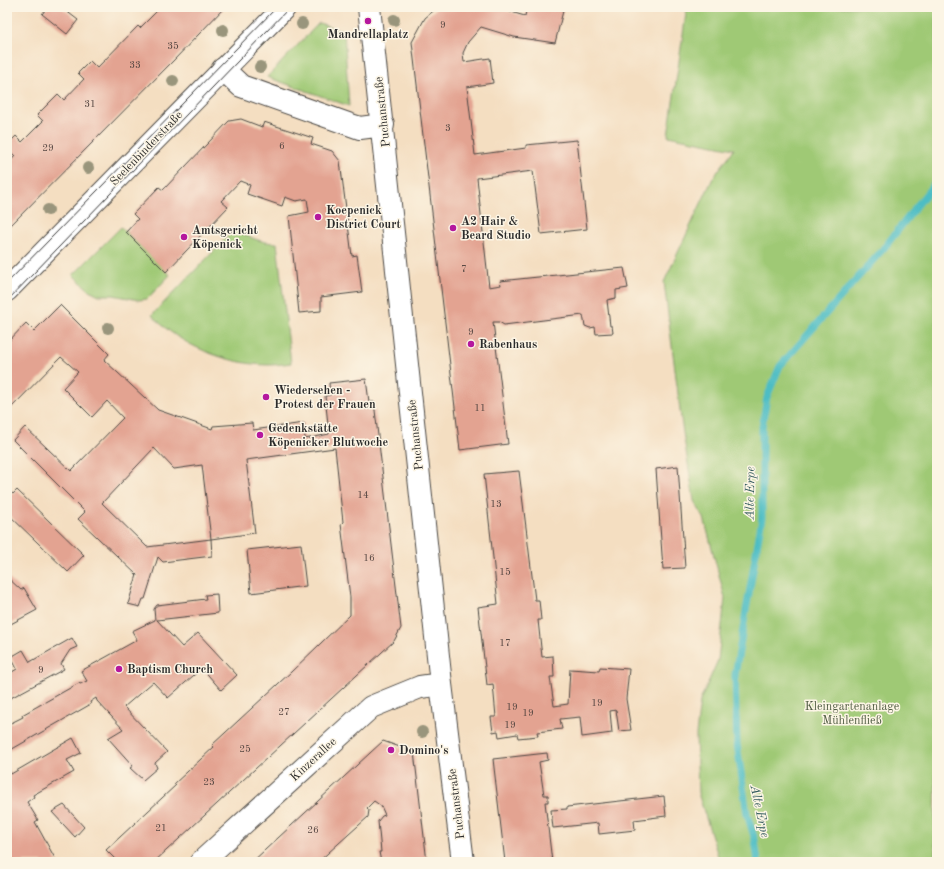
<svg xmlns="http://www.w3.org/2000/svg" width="944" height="869" font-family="'Old Standard TT',serif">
	<rect width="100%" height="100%" fill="#fcf5e5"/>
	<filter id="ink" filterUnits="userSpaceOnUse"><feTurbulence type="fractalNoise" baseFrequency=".025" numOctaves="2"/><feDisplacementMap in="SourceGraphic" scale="8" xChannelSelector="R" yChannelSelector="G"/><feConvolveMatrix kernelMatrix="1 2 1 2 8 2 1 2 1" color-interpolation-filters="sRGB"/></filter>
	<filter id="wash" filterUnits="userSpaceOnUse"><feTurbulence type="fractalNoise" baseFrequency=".012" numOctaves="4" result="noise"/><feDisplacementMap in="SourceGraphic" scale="16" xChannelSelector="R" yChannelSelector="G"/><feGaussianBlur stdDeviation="0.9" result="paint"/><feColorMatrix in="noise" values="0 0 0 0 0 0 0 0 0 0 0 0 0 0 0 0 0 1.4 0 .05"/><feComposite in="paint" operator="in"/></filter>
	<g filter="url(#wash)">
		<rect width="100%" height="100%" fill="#f4dec1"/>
		<path fill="#9fc975" stroke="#657a50" d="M 687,7 L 937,7 L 937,577 L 935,862 L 720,862 L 698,793 L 696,735 L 700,701 L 718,660 L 725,598 L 704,518 L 694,501 L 682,426 L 664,282 L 713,178 L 734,149 L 668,136 Z
			M 319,23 L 344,31 L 349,106 L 267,77 Z
			M 121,227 L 170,275 L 147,299 L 139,300 L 113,295 L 99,295 L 89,290 L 73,275 Z
			M 235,229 C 248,237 261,243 277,243 L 291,363 C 284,364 276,365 269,365 C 229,365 178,345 152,315 Z"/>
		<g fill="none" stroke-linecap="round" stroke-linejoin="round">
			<path stroke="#4ebdc4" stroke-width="7" d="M 758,862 L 755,840 L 747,814 L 737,744 L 735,675 L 762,518 L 762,427 L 767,397 L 780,366 L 884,248 L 937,180"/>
		</g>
		<g id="blocks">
			<path fill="#e3a391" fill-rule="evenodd" d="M 48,7 L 61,7 L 78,20 L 67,34 L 42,14 Z
				M 161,7 L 225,7 L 173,61 L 8,228 L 7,227 L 7,165 L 15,156 L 7,148 L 7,145 L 16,136 L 22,142 L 43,121 L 37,115 L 58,94 L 64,100 L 84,79 L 78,73 L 90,61 L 97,68 L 138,26 L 140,28 Z
				M 438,7 L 501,7 L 500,9 L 525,16 L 527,7 L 564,7 L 555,43 L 514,37 L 481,27 L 468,42 L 463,53 L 464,62 L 490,58 L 493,83 L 467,87 L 475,155 L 526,148 L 526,145 L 577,140 L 587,229 L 541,234 L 533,171 L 477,178 L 489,287 L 501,285 L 500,281 L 624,268 L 628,288 L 616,290 L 616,298 L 607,300 L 610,326 L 612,326 L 613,333 L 596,334 L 595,327 L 590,328 L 585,326 L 583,315 L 504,325 L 499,322 L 493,322 L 508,444 L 460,450 L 412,42 L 425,18 Z
				M 241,119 L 262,127 L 264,122 L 313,138 L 311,144 L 332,151 L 340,161 L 352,256 L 357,255 L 362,292 L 321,297 L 321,311 L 299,313 L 289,216 L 309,212 L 307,199 L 296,201 L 285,197 L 282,206 L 247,194 L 250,185 L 240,181 L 221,201 L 228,207 L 166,272 L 126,232 L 138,219 L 133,214 L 159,187 L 163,190 L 229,121 Z
				M 60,305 L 109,354 L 104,360 L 158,410 L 212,429 L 213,426 L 252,423 L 253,430 L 304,423 L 305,439 L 329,434 L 325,396 L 330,395 L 329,383 L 366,379 L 369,402 L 374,402 L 401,628 L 394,641 L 154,862 L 118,862 L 106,850 L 176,785 L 174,784 L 214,747 L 212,745 L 291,672 L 350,615 L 350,597 L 341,524 L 343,522 L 335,448 L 246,460 L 255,533 L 211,539 L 212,556 L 163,562 L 158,557 L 145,599 L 143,599 L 140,607 L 128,604 L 137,575 L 78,519 L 85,512 L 13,440 L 25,427 L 71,471 L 123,418 L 107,401 L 92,417 L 63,388 L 78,372 L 61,357 L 7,412 L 7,343 L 26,323 L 34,331 ZM 154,448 L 174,469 L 202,465 L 211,539 L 147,547 L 102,503 Z
				M 678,466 L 685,568 L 663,569 L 656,469 Z
				M 519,471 L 535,600 L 539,600 L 541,620 L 538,620 L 542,657 L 553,656 L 554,677 L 550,677 L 554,706 L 568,704 L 570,669 L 599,671 L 600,667 L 629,669 L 626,699 L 631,730 L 619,731 L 616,710 L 610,711 L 612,733 L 582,737 L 580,717 L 560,719 L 562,729 L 537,732 L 538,736 L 518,738 L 517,734 L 499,737 L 498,731 L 493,732 L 491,717 L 496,717 L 493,684 L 487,685 L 478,607 L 498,604 L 484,474 Z
				M 7,489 L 13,494 L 17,490 L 84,555 L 68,572 L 7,513 Z
				M 301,544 L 306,586 L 251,593 L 247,550 Z
				M 7,577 L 21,590 L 24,588 L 37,610 L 7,626 Z
				M 217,594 L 218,613 L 157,620 L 182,647 L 198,633 L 237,675 L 221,690 L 202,668 L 168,698 L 153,682 L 124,707 L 167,752 L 155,763 L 157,768 L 143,780 L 130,768 L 133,766 L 108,738 L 123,729 L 97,701 L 96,698 L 90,702 L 91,704 L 7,752 L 7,725 L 23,717 L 22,715 L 79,683 L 80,684 L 87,681 L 81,671 L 137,640 L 132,631 L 155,620 L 154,609 L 157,605 L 206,599 L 205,595 Z
				M 72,638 L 77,647 L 70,650 L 61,664 L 64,669 L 7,700 L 7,675 L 17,669 L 11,657 L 23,650 L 30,662 Z
				M 73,738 L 81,753 L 67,760 L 74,772 L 33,795 L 34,797 L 27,802 L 38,820 L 35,822 L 57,862 L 7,862 L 7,767 L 11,774 Z
				M 383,741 L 414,752 L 427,862 L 381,862 L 379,852 L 381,852 L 378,821 L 382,816 L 385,815 L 381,806 L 374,801 L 367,808 L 369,810 L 368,817 L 318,862 L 252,862 Z
				M 547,753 L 548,760 L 539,762 L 544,795 L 548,795 L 548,802 L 545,802 L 552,862 L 505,862 L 493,759 Z
				M 664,796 L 666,816 L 634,820 L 635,830 L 599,834 L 598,823 L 553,828 L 551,810 L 567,809 L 567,807 Z
				M 64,805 L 84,827 L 75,837 L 52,812 Z"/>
		</g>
	</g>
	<g filter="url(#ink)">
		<use href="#blocks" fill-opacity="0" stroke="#494642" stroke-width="1"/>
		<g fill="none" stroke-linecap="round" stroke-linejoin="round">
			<defs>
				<path id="street" d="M 369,7 L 441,684 L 463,862
					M 223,69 L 241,86 L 351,125 L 360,128 L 383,125
					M 201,862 L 371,707 L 420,687 L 441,684"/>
				<path id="secondary" d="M 7,290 L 285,7"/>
			</defs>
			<use href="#street" stroke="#494642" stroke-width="24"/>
			<use href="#secondary" stroke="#494642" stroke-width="24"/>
			<use href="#street" stroke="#fff" stroke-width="22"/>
			<use href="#secondary" stroke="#fff" stroke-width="22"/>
			<path stroke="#2b2b2b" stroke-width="1" d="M 7,283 L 277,7
				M 7,301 L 290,7"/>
		</g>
		<g fill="#99957b">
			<circle cx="394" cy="20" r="6"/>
			<circle cx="302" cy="24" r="6"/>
			<circle cx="223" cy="30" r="6"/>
			<circle cx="260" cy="67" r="6"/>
			<circle cx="173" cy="81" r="6"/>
			<circle cx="88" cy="168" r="6"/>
			<circle cx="48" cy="210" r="6"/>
			<circle cx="108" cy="328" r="6"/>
			<circle cx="422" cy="732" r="6"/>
		</g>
	</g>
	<g fill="#b5179e" stroke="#fcf5e5" stroke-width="1.5">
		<circle cx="368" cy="21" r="4"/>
		<circle cx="318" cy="217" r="4"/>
		<circle cx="453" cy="228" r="4"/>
		<circle cx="184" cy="237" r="4"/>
		<circle cx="471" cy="344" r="4"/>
		<circle cx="266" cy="397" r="4"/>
		<circle cx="260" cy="435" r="4"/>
		<circle cx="119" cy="669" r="4"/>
		<circle cx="391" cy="750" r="4"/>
	</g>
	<g text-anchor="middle" stroke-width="3" stroke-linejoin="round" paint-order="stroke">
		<g font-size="10" fill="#594944">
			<text x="443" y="28">9</text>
			<text x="173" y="49">35</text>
			<text x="135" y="68">33</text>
			<text x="90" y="107">31</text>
			<text x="448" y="131">3</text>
			<text x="282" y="149">6</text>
			<text x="48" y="151">29</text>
			<text x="464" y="272">7</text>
			<text x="471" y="335">9</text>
			<text x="480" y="411">11</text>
			<text x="363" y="498">14</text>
			<text x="496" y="507">13</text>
			<text x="369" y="561">16</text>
			<text x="505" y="575">15</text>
			<text x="505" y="646">17</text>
			<text x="41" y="673">9</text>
			<text x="597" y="706">19</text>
			<text x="512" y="710">19</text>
			<text x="284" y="715">27</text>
			<text x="528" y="716">19</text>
			<text x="510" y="728">19</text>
			<text x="245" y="752">25</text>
			<text x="209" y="785">23</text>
			<text x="161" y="831">21</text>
			<text x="313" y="833">26</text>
		</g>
		<g font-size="12" font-weight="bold" fill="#2b2b2b" stroke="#fcf5e5" text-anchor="start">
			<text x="368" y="38" text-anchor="middle">Mandrellaplatz</text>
			<text x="326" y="214">Koepenick<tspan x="326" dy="14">District Court</tspan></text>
			<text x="461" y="225">A2 Hair &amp;<tspan x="461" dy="14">Beard Studio</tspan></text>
			<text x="192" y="234">Amtsgericht<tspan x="192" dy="14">Köpenick</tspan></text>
			<text x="479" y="348">Rabenhaus</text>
			<text x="274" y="394">Wiedersehen -<tspan x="274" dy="14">Protest der Frauen</tspan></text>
			<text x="268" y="432">Gedenkstätte<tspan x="268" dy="14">Köpenicker Blutwoche</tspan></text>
			<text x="127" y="673">Baptism Church</text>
			<text x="399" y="754">Domino's</text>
		</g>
		<g font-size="12" fill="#2b2b2b" stroke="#fcf5e5">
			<text transform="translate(382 112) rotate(-96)" y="4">Puchanstraße</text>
			<text transform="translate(146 148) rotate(-46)" y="4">Seelenbinderstraße</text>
			<text transform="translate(415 435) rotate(-96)" y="4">Puchanstraße</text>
			<text transform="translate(313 759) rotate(-43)" y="4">Kinzerallee</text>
			<text transform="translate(456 804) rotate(-97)" y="4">Puchanstraße</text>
		</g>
		<g font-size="12" fill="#4e5a41" stroke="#fcf5e5">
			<text x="852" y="710">Kleingartenanlage<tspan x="852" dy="14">Mühlenfließ</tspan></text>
		</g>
		<g font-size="13" font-style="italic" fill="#375e61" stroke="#fcf5e5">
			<text transform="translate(749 493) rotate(-89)" y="5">Alte Erpe</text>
			<text transform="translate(761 811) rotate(78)" y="5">Alte Erpe</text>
		</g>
	</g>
	<rect width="944" height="869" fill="none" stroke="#fcf5e5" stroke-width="24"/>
</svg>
